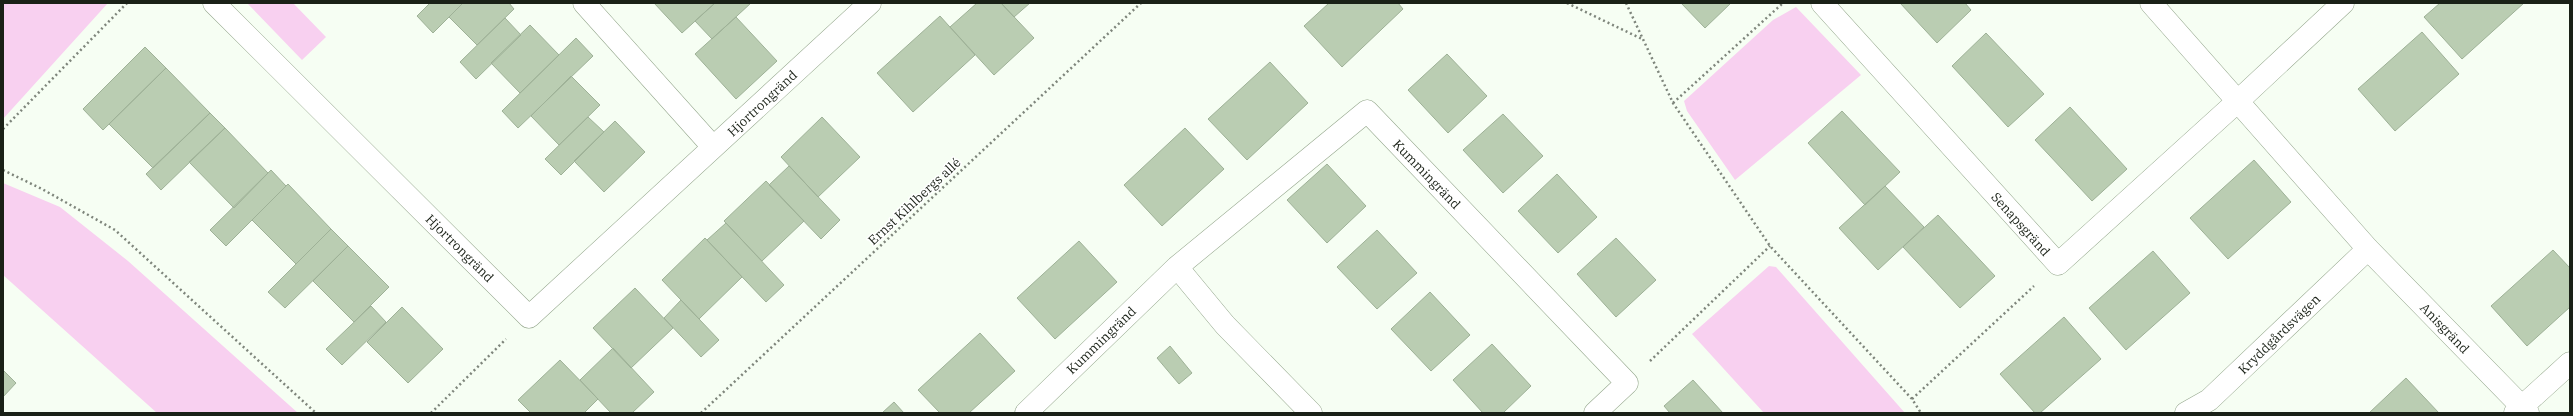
<svg xmlns="http://www.w3.org/2000/svg" width="2573" height="416" font-family="'IBM Plex Serif',serif">
	<rect width="100%" height="100%" fill="#f6fef3"/>
	<path fill="#f8d0f0" d="M 3,3 L 108,3 L 3,119 Z
		M 247,3 L 293,3 L 326,37 L 302,60 Z
		M 1796,7 L 1861,75 L 1735,180 L 1687,111 L 1684,101 L 1773,20 Z
		M 3,183 L 60,207 L 128,261 L 298,413 L 157,413 L 3,275 Z
		M 1769,266 L 1776,267 L 1905,413 L 1764,413 L 1692,334 Z"/>
	<path fill="#bacdb2" stroke="#9eb197" d="M 430,3 L 463,3 L 433,33 L 417,16 Z
		M 463,3 L 509,3 L 514,9 L 477,45 L 449,17 Z
		M 654,3 L 715,3 L 682,33 Z
		M 715,3 L 751,3 L 712,39 L 695,21 Z
		M 977,3 L 1001,3 L 1034,38 L 994,75 L 950,27 Z
		M 1001,3 L 1030,3 L 1014,17 Z
		M 1329,3 L 1398,3 L 1403,9 L 1342,67 L 1304,26 Z
		M 1681,3 L 1731,3 L 1705,28 Z
		M 1900,3 L 1965,3 L 1971,10 L 1937,43 Z
		M 2440,3 L 2524,3 L 2462,59 L 2424,17 Z
		M 940,16 L 975,55 L 913,112 L 877,73 Z
		M 736,17 L 777,61 L 736,99 L 695,54 Z
		M 505,18 L 521,35 L 476,79 L 460,62 Z
		M 530,25 L 559,55 L 520,93 L 491,63 Z
		M 2422,32 L 2459,74 L 2395,131 L 2358,89 Z
		M 1986,33 L 2044,94 L 2008,127 L 1952,66 Z
		M 576,38 L 593,56 L 518,128 L 502,111 Z
		M 145,47 L 166,68 L 103,130 L 83,109 Z
		M 1447,54 L 1487,96 L 1448,133 L 1408,90 Z
		M 1270,62 L 1308,103 L 1247,160 L 1208,119 Z
		M 166,68 L 210,113 L 153,168 L 109,124 Z
		M 571,76 L 600,105 L 559,145 L 531,116 Z
		M 2070,107 L 2127,169 L 2092,201 L 2035,140 Z
		M 1842,111 L 1900,172 L 1865,205 L 1808,143 Z
		M 210,113 L 225,128 L 161,190 L 146,174 Z
		M 1503,114 L 1543,156 L 1503,193 L 1463,150 Z
		M 588,117 L 604,132 L 561,175 L 545,159 Z
		M 822,117 L 860,157 L 818,197 L 781,157 Z
		M 615,121 L 645,152 L 604,192 L 574,161 Z
		M 225,128 L 268,173 L 234,208 L 189,162 Z
		M 1185,128 L 1224,169 L 1162,226 L 1124,185 Z
		M 2254,160 L 2291,202 L 2228,259 L 2190,218 Z
		M 1327,164 L 1366,206 L 1327,243 L 1287,200 Z
		M 789,166 L 840,220 L 821,239 L 769,185 Z
		M 271,170 L 286,186 L 226,246 L 210,230 Z
		M 1557,174 L 1597,217 L 1558,253 L 1518,211 Z
		M 766,181 L 804,221 L 762,261 L 724,221 Z
		M 288,184 L 331,229 L 296,264 L 252,220 Z
		M 1885,186 L 1924,227 L 1878,270 L 1839,228 Z
		M 1938,215 L 1995,276 L 1960,308 L 1903,247 Z
		M 726,223 L 784,285 L 766,302 L 707,240 Z
		M 331,229 L 348,246 L 285,308 L 268,292 Z
		M 1377,230 L 1417,273 L 1377,309 L 1337,267 Z
		M 705,238 L 742,277 L 699,319 L 662,280 Z
		M 1616,238 L 1656,280 L 1616,317 L 1577,274 Z
		M 1079,241 L 1117,282 L 1055,339 L 1017,298 Z
		M 348,246 L 389,287 L 354,322 L 313,281 Z
		M 2553,250 L 2570,268 L 2570,307 L 2527,346 L 2491,306 Z
		M 2153,251 L 2190,293 L 2126,350 L 2089,308 Z
		M 635,288 L 673,328 L 631,368 L 593,328 Z
		M 1430,292 L 1470,335 L 1431,371 L 1391,329 Z
		M 681,300 L 719,340 L 701,357 L 664,318 Z
		M 371,306 L 386,322 L 342,365 L 326,349 Z
		M 402,307 L 443,349 L 408,383 L 367,342 Z
		M 2064,317 L 2101,359 L 2040,413 L 2035,413 L 2000,374 Z
		M 980,333 L 1015,371 L 969,413 L 940,413 L 918,390 Z
		M 1492,344 L 1531,386 L 1503,413 L 1483,413 L 1453,380 Z
		M 1170,346 L 1192,373 L 1179,384 L 1157,358 Z
		M 613,348 L 654,392 L 632,413 L 611,413 L 580,380 Z
		M 560,360 L 598,399 L 584,413 L 531,413 L 518,400 Z
		M 3,370 L 16,383 L 3,397 Z
		M 2406,378 L 2439,413 L 2369,413 Z
		M 1693,380 L 1723,413 L 1670,413 L 1664,406 Z
		M 894,402 L 904,413 L 882,413 Z"/>
	<g fill="none" stroke-linecap="round" stroke-linejoin="round">
		<defs>
			<path id="minor" d="M 214,3 L 529,317 L 870,3
				M 584,3 L 713,147
				M 1822,3 L 2058,264 L 2238,101 L 2343,3
				M 2151,3 L 2368,249 L 2528,413
				M 1177,267 L 1225,325 L 1311,413
				M 1026,413 L 1177,267 L 1367,111 L 1627,383 L 1595,413
				M 2186,413 L 2209,400 L 2368,249
				M 2515,413 L 2570,363"/>
		</defs>
		<use href="#minor" stroke="#94a68c" stroke-width="23"/>
		<path stroke="#7e857b" stroke-width="2.5" stroke-dasharray="2 3" stroke-linecap="butt" d="M 1567,3 L 1642,39
			M 1626,3 L 1673,103 L 1770,246 L 1912,399 L 1921,413
			M 1673,103 L 1783,3
			M 3,129 L 127,3
			M 3,170 L 42,189 L 115,230 L 316,413
			M 1650,361 L 1770,246
			M 1912,399 L 2034,286
			M 431,413 L 506,339
			M 701,413 L 1141,3"/>
		<use href="#minor" stroke="#fff" stroke-width="22"/>
	</g>
	<g text-anchor="middle" stroke-width="3" stroke-linejoin="round" paint-order="stroke">
		<g font-size="13" fill="#1a2117" stroke="#fff">
			<text transform="translate(762 103) rotate(-43)" y="5">Hjortrongränd</text>
			<text transform="translate(1427 174) rotate(46)" y="5">Kummingränd</text>
			<text transform="translate(914 201) rotate(-43)" y="5">Ernst Kihlbergs allé</text>
			<text transform="translate(2021 224) rotate(48)" y="5">Senapsgränd</text>
			<text transform="translate(460 248) rotate(45)" y="5">Hjortrongränd</text>
			<text transform="translate(2445 328) rotate(46)" y="5">Anisgränd</text>
			<text transform="translate(2279 334) rotate(-44)" y="5">Kryddgårdsvägen</text>
			<text transform="translate(1101 340) rotate(-44)" y="5">Kummingränd</text>
		</g>
	</g>
	<rect width="2573" height="416" fill="none" stroke="#1a2117" stroke-width="8"/>
</svg>
